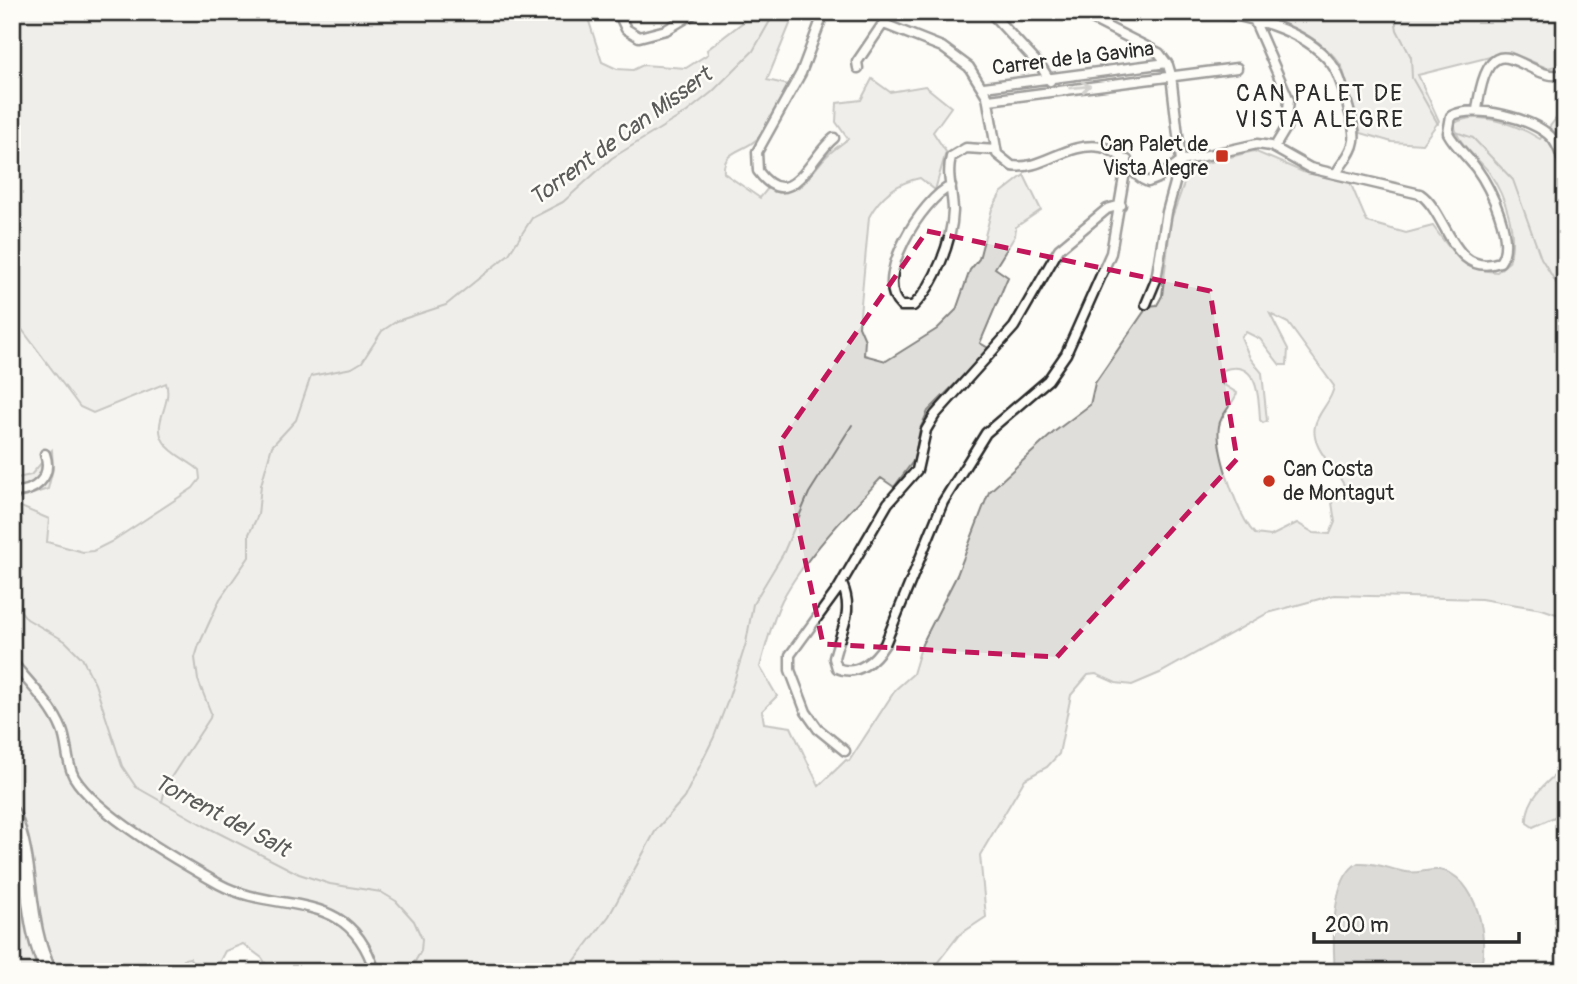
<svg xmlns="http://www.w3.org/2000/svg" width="1577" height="984" font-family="Pangolin,sans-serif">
	<rect width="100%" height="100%" fill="#fdfcf7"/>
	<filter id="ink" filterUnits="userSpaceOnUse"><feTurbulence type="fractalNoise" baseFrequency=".0143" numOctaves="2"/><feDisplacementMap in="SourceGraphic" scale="14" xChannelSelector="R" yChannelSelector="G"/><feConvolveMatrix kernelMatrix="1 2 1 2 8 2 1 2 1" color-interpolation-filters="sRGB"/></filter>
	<g filter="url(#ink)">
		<path fill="#edece8" d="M 12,316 L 80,407 L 93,413 L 166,383 L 169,390 L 162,412 L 165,445 L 199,471 L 200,479 L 193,488 L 111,542 L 93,551 L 83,552 L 47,542 L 36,516 L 13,504 L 20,498 L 48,489 L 54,461 L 40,461 L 31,475 L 12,479 Z"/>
		<path fill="#dfdeda" stroke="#858482" stroke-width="2" fill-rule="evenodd" d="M 12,12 L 586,12 L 602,62 L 617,69 L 633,70 L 643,65 L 686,68 L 708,54 L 707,50 L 747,19 L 750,12 L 795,12 L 767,80 L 789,85 C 780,102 771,126 757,139 C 744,152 722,150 724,173 L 760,198 L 769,187 C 802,197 803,183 822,161 C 829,152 839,146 848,139 L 836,122 L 837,103 L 861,100 L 872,79 L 890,92 L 925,86 L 951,107 L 933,132 L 946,152 L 935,190 L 920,178 C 896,183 880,196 869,217 L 859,326 L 865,340 L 864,355 L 886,361 L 937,329 L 956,310 L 970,270 L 979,259 L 992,209 L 1001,193 L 1024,175 L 1041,210 L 1016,227 L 1015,236 L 995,268 L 1008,277 L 980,343 L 990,349 L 928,411 L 920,429 L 914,460 L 894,487 L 881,478 C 849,512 804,558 782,600 C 772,621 766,645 760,667 L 777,696 L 762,711 L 764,723 L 791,727 L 819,786 L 846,760 L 849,761 L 896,689 L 913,674 L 922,644 L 957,575 L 989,492 L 1054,432 L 1090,405 L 1095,383 L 1148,306 L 1157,305 L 1162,296 L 1171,220 L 1190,167 L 1254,151 L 1303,172 L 1350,182 L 1367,222 L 1406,233 L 1433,226 C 1451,251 1463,271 1497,272 L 1509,262 C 1518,233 1506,198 1489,172 C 1479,159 1453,140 1455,123 C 1478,110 1520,126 1540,139 L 1565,107 L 1565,617 L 1542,609 L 1481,599 L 1334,595 L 1268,613 L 1160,673 L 1132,685 L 1116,683 L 1096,674 L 1088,675 L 1071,695 L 1059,754 L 1047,767 L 1025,779 L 980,855 L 986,917 L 959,935 L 930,972 L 271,972 L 262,958 L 243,944 L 225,951 L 214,972 L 196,972 L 190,958 L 185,959 L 174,972 L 12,972 L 12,479 L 31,475 L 52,450 L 53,469 L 48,489 L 20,498 L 14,504 L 49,519 L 47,542 L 83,552 L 93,551 L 111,542 L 193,488 L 200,479 L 199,470 C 189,461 171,454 164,442 C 151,422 173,404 166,383 L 93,413 L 80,407 L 12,316 L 12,255 L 23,233 L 19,220 L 12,219 ZM 1270,314 L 1288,323 L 1334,386 C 1332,402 1318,411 1315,426 C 1310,449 1338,469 1346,489 L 1337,490 L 1331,496 L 1335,522 L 1330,534 L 1314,533 L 1297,523 L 1271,536 L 1255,534 C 1238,517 1215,450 1219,426 C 1221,413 1233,405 1237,393 L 1221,383 L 1223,370 C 1258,358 1259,397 1260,420 L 1263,423 L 1267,421 L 1262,373 L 1250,358 L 1241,337 L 1246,332 L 1260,339 L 1280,365 L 1287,365 L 1288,349 Z
			M 1247,12 L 1565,12 L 1565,64 L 1547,68 L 1510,52 L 1418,75 L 1439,121 L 1422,144 L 1392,142 L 1361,133 L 1342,67 C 1323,37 1281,20 1247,12 Z
			M 1565,767 L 1565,812 L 1533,827 L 1527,823 C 1525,799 1548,780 1565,767 Z"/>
		<path fill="#b5b4b1" stroke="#7e7d7b" stroke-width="2" d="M 1358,863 C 1376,862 1389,869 1406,872 C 1417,874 1428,869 1439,870 C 1477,874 1491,943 1479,972 L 1335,972 C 1333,944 1330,879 1358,863 Z"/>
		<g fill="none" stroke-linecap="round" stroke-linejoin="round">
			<path stroke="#7e7d7b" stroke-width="2" d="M 1394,12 L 1397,30 L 1411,57 L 1412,78 L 1438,124
				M 1453,131 L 1473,138 L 1513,180 L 1541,258 L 1565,297
				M 12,600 L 27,619 L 65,641 L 82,658 L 95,684 L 122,766 L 136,787 L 203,825 L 299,874 L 330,884 L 381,892 L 396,901 L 414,921 L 422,939 L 421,951 L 409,972
				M 162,802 L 166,785 L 210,718 L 211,713 L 198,680 L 195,658 L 199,645 L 220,599 L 249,557 L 249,534 L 258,515 L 261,485 L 272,446 L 296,420 L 311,376 L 352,368 L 362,362 L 382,331 L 397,321 L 446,305 L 509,254 L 532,218 L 563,202 L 612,158 L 687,112 L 712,92 L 753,51 L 775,12
				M 566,972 L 609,916 L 656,830 L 684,798 L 714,737 L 728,700 L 746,643 L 753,604 L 783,554 L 809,493 L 852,425"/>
			<defs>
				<path id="minor" d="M 618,12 L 626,29 L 639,37 L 666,30 L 696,12
					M 824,12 L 801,73 L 757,152 L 758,171 C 791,216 811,155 834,138
					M 990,12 L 1042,68 L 1050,81
					M 1078,12 L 1159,53 L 1168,65 L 1171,75 L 1181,161 L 1167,212 L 1156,280 L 1146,304
					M 1203,12 C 1245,14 1304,29 1331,63 C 1340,74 1343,90 1347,103 C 1350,115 1356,129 1354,141 C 1352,154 1342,162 1336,174
					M 1255,22 L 1289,100 L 1286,128 L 1274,148
					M 884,24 L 942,47 L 969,67 L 987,96 L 997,154 L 1012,166 C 1041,171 1068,141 1101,147 C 1127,152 1129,175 1148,182 L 1158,178 L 1181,161 L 1257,144 L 1271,146 L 1310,168 L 1420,194 C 1448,213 1452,279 1500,262 C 1516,241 1490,187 1476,168 C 1467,156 1455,146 1448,133 L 1451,116 C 1475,104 1533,118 1551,137 C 1559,145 1561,157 1565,167
					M 858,68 L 857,62 L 891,12
					M 984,87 L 1167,63
					M 989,100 L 1237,68
					M 1477,110 C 1490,10 1527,86 1565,74
					M 951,186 C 923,198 871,280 901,306 L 913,306 C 935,285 952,241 953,211 C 953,193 946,175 951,157 L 966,148 L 996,150
					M 12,492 C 35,493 53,477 45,454
					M 842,584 C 855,613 840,631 834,658 L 837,668 C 857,677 875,660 885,644 L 943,502 L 963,470 L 986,433 L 1048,380 L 1066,354 L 1111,253 L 1127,160
					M 12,662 C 29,683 52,705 62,730 C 68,745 66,762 74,777 C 96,814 180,862 219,884 C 278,916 349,885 375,972
					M 845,751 L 818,729 L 806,712 L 790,670 L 790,655 L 838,589 L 888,503 L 917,470 L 926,430 L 935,415 L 1014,327 L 1059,249 L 1107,209 L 1121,205"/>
				<path id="motorway" d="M 12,814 C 34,865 23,921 49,972
					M 12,891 L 12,893"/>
			</defs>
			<use href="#minor" stroke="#2b2b2b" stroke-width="13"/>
			<use href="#motorway" stroke="#2b2b2b" stroke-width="19"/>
			<use href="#minor" stroke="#fdfcf7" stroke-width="8"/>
			<use href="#motorway" stroke="#fdfcf7" stroke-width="14"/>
		</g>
		<defs><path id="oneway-shaft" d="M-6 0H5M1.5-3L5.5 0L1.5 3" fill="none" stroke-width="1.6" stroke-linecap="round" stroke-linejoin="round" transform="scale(1.75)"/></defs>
		<use stroke="#9e9e9b" href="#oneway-shaft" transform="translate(1080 87) rotate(-6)"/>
	</g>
	<path d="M0 0H1577V984H0ZM 927,231 L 1210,291 L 1237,459 L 1057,657 L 823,644 L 780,442 Z" fill="#fdfcf7" fill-opacity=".55" fill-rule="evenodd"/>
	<path fill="none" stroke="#c2185b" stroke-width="5" stroke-dasharray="14 9" stroke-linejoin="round" d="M 927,231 L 1210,291 L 1237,459 L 1057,657 L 823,644 L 780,442 Z"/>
	<g fill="#c8321e" stroke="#fdfcf7" stroke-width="2.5">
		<rect x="1215" y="149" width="14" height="14" rx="3.5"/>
		<circle cx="1269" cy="481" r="7"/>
	</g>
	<g text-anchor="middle" stroke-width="5" stroke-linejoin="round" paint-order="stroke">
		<g font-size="21" fill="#2b2b2b" stroke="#fdfcf7">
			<text transform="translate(1073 58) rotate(-7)" y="7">Carrer de la Gavina</text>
		</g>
		<g font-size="21" fill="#2b2b2b" stroke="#fdfcf7" text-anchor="end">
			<text x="1208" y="151">Can Palet de<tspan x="1208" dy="24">Vista Alegre</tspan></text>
			<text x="1283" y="476" text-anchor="start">Can Costa<tspan x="1283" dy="24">de Montagut</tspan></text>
		</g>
		<g font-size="23" letter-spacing="2" fill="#2b2b2b" stroke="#fdfcf7">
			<text x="1320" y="101">CAN PALET DE<tspan x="1320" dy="26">VISTA ALEGRE</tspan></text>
		</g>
		<g font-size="23" font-style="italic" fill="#5b5b5a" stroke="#fdfcf7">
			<text transform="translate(620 136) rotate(-36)" y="8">Torrent de Can Missert</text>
			<text transform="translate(222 815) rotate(28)" y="8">Torrent del Salt</text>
		</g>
	</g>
	<rect width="1577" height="984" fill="none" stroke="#fdfcf7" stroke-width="42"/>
	<rect x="21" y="21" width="1535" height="942" fill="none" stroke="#2b2b2b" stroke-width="2.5" filter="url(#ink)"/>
	<path d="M1314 932v10h205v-10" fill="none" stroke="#2b2b2b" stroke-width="3.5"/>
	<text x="1325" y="932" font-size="21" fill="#2b2b2b" stroke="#fdfcf7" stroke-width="5" paint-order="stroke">200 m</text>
</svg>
